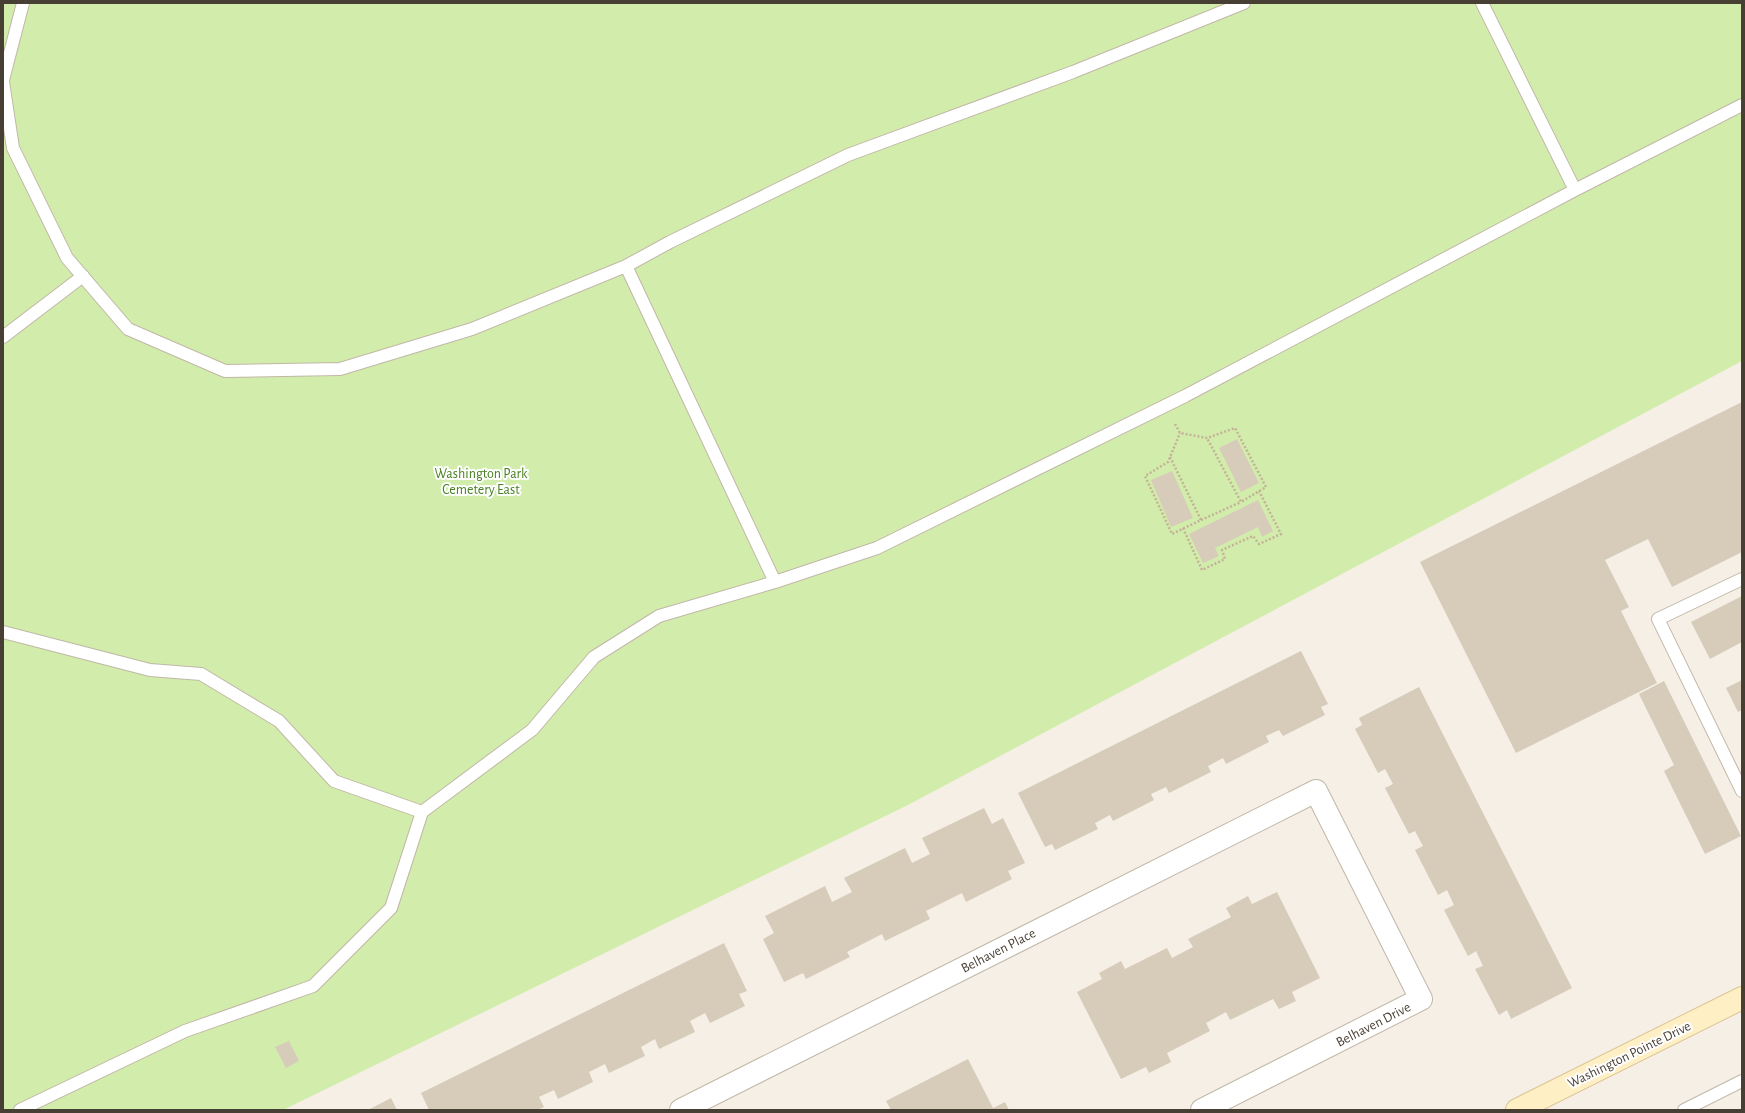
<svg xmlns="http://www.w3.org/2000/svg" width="1745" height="1113" font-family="'Alegreya Sans',sans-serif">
	<rect width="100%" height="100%" fill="#f5efe6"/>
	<path fill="#d2edab" d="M 3,3 L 1742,3 L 1742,361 L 908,805 L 283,1110 L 3,1110 Z"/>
	<path fill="#d7cbba" d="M 1742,402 L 1742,552 L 1672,587 L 1648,539 L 1605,560 L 1629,607 L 1621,611 L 1657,683 L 1516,753 L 1420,562 Z
		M 1237,439 L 1259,483 L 1241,492 L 1219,448 Z
		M 1172,471 L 1193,518 L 1171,527 L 1151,480 Z
		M 1258,500 L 1273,531 L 1262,537 L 1258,527 L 1215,548 L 1219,556 L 1203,563 L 1189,534 Z
		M 1742,596 L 1742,642 L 1710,659 L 1691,622 Z
		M 1301,651 L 1328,704 L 1321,707 L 1325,715 L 1283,736 L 1279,730 L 1266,736 L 1269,742 L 1226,764 L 1223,758 L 1208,766 L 1211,772 L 1169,793 L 1166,787 L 1151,794 L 1154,800 L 1113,821 L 1110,815 L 1095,823 L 1098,829 L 1055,850 L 1052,844 L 1045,847 L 1018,793 Z
		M 1742,680 L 1742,710 L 1738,712 L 1726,688 Z
		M 1664,681 L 1741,836 L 1705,854 L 1664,771 L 1674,765 L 1639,694 Z
		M 1419,687 L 1572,988 L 1511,1019 L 1507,1010 L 1499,1015 L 1475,969 L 1483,966 L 1476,951 L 1468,956 L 1444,910 L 1454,905 L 1447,890 L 1438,895 L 1415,850 L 1423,846 L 1415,831 L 1409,834 L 1385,788 L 1393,784 L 1385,769 L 1378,773 L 1355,729 L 1362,725 L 1359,718 Z
		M 984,808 L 992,824 L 1003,818 L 1025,863 L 1008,871 L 1012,879 L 966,902 L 962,893 L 926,911 L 930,919 L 885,941 L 882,934 L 847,952 L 850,957 L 806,979 L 803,973 L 784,982 L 763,939 L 774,933 L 765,916 L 825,886 L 832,902 L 852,892 L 844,878 L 905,848 L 912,863 L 930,854 L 922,838 Z
		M 1277,892 L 1320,978 L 1292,992 L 1296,1001 L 1279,1009 L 1273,999 L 1230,1020 L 1226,1012 L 1206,1023 L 1210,1031 L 1167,1053 L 1171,1062 L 1149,1073 L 1146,1067 L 1121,1079 L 1077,992 L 1102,979 L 1099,973 L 1121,961 L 1125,969 L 1167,948 L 1172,958 L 1193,947 L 1188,939 L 1231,917 L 1226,908 L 1248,896 L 1252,904 Z
		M 724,943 L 747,991 L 739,994 L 745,1006 L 710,1023 L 705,1013 L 690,1021 L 695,1032 L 659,1049 L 655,1039 L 641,1047 L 645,1056 L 609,1073 L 605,1064 L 589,1072 L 593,1082 L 558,1099 L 554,1090 L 539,1097 L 544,1107 L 537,1110 L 429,1110 L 421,1093 Z
		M 289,1041 L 299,1061 L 286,1068 L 275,1047 Z
		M 968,1059 L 993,1108 L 1005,1102 L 1009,1110 L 891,1110 L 886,1101 Z
		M 391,1098 L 397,1110 L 368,1110 Z"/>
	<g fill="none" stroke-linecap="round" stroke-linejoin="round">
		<defs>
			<path id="lane" d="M 1482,3 L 1575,190
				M 3,80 L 23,3
				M 3,82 L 13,148 L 67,258 L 128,329 L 225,371 L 340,369 L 472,329 L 626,266 L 670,242 L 848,155 L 1073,72 L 1244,3
				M 626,266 L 775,582
				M 3,337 L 83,276
				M 1742,579 L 1658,619 L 1742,791
				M 3,632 L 150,670 L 201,674 L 279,721 L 334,781 L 422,812
				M 20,1110 L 185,1031 L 313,986 L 391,908 L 422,812 L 532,730 L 594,657 L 659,616 L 775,582 L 877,548 L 1185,396 L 1575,190 L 1742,105
				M 1684,1110 L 1742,1081"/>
			<path id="street" d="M 681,1110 L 1316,791 L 1421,999 L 1202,1110"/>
			<path id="secondary" d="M 1517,1110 L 1742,998"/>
		</defs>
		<use href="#lane" stroke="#c1b7a7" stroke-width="14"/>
		<use href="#street" stroke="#c1b7a7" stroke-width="24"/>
		<use href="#secondary" stroke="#dcc593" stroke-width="24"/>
		<path stroke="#c4b297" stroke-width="2.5" stroke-dasharray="2 2" stroke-linecap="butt" d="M 1175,424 L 1180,433 L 1207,438 L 1235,428 L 1266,487 L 1241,502 L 1207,438
			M 1170,457 L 1201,520 L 1172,534 L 1145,476 L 1168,462 L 1180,433
			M 1201,520 L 1241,502
			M 1183,528 L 1202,570 L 1225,559 L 1222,550 L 1253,536 L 1259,544 L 1281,534 L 1259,491"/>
		<use href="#lane" stroke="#fff" stroke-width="12"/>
		<use href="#street" stroke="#fff" stroke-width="22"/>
		<use href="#secondary" stroke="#ffefc5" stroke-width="22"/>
	</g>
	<g text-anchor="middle" stroke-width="4" stroke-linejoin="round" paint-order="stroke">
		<g font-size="14" fill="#498022" stroke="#fff">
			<text x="481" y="478">Washington Park<tspan x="481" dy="16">Cemetery East</tspan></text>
		</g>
		<g font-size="14" fill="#483f34" stroke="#fff">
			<text transform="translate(998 950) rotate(-27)" y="5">Belhaven Place</text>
			<text transform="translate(1373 1024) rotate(-27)" y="5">Belhaven Drive</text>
			<text transform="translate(1629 1054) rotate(-26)" y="5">Washington Pointe Drive</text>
		</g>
	</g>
	<rect width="1745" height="1113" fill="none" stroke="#483f34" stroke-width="8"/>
</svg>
